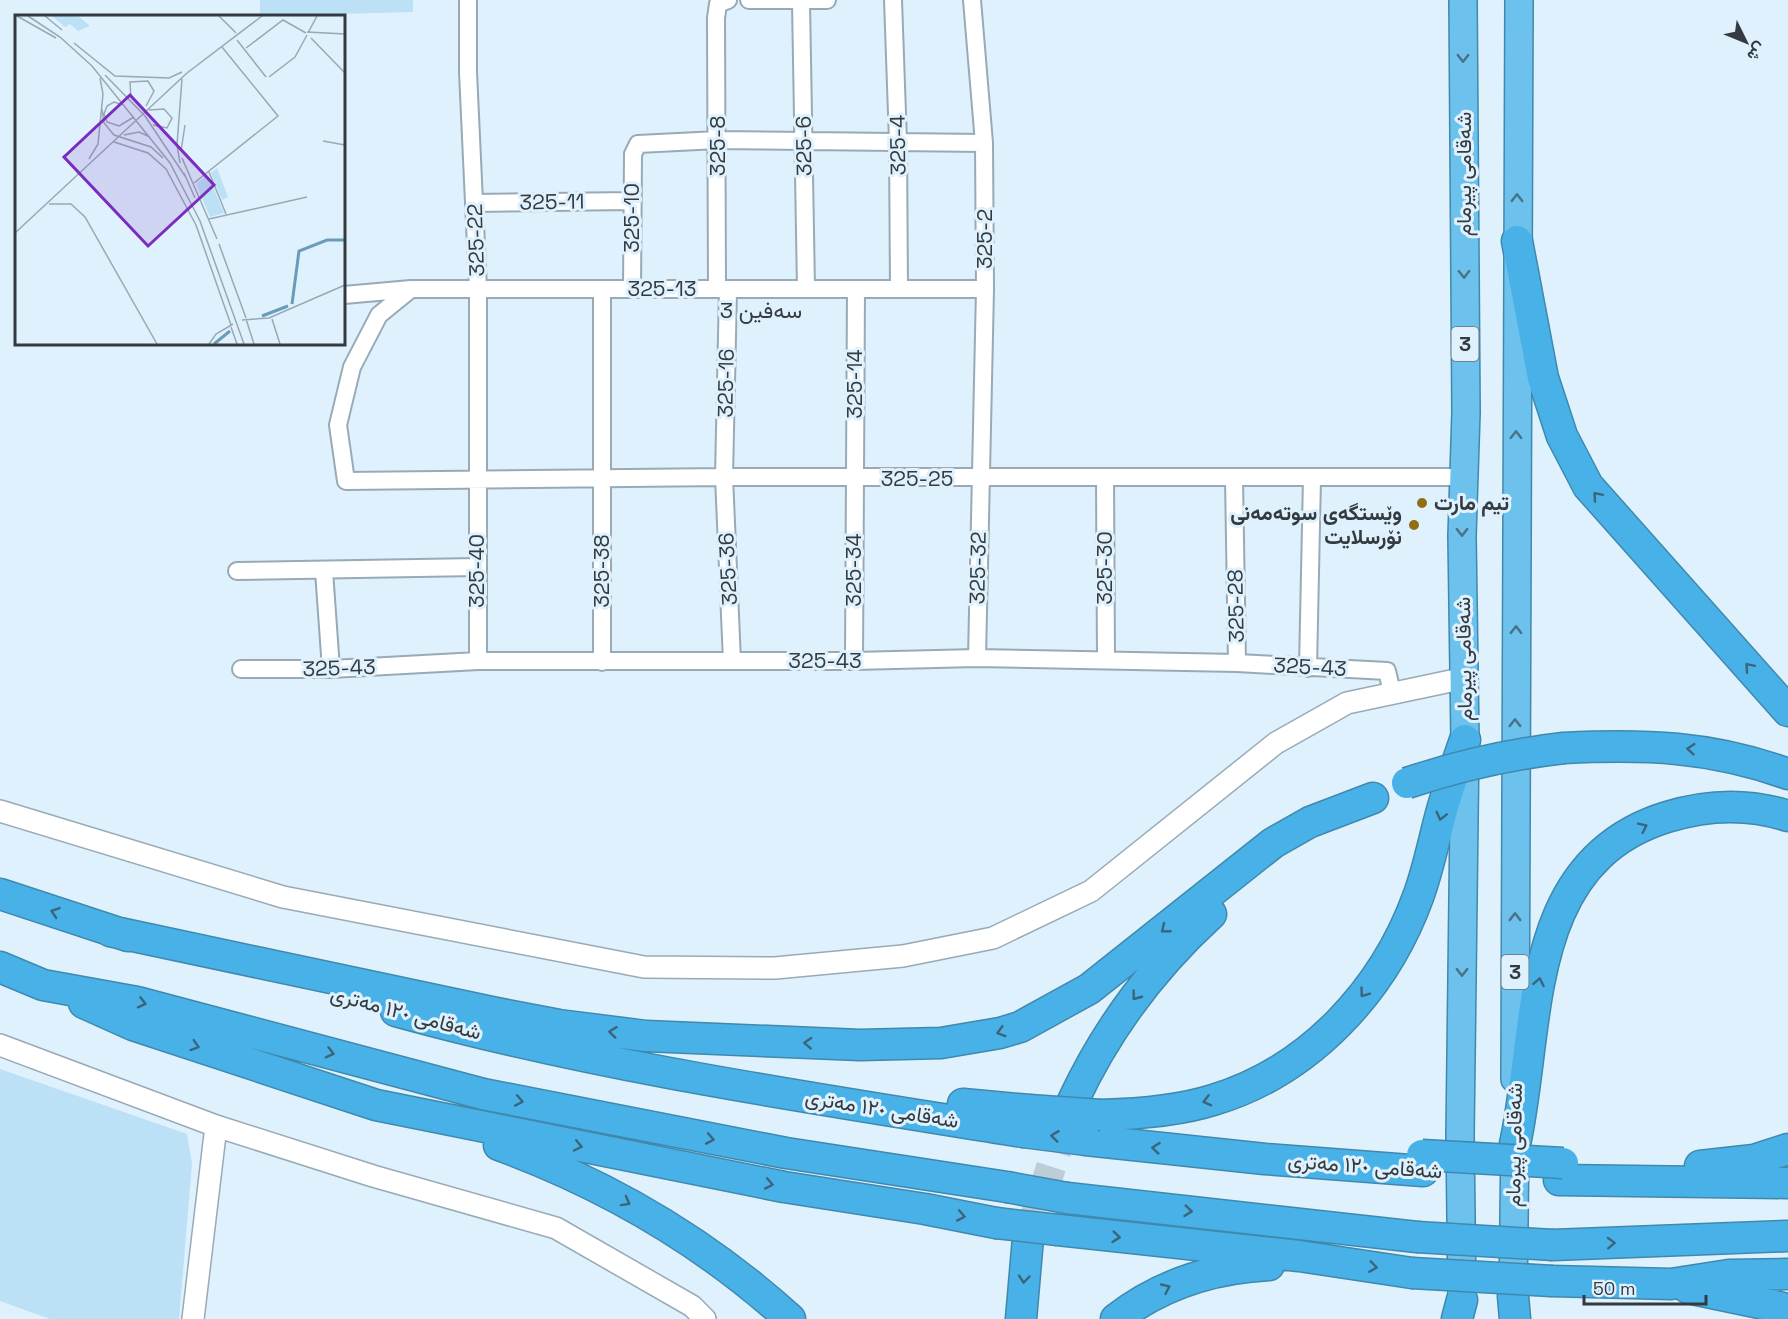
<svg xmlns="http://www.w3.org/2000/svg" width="1788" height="1319" font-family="'Space Grotesk',Vazirmatn,sans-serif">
	<rect width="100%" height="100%" fill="#def1fd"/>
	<path fill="#bce0f6" d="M 260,0 L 413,0 L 413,12 L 260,16 Z
		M 0,1069 L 187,1134 L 192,1164 L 179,1319 L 50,1319 L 0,1301 Z"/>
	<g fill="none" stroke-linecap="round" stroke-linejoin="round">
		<path stroke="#bccdd7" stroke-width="30" stroke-dasharray="30 15" stroke-linecap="butt" d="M 1028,1238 L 1069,1112"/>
		<defs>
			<path id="minor" d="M 468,0 L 468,72 L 478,289 L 478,661
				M 749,0 L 827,0
				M 893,0 L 898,142 L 899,289
				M 972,0 L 984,143 L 985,289 L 977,658
				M 801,2 L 806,289
				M 474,203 L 631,201
				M 411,289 L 379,315 L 352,367 L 338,425 L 346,481 L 724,477 L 1463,477
				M 632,289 L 633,154 L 638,144 L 718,140 L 984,143
				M 717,289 L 716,18 L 718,4 L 728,0
				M 728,289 L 724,477 L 732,661
				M 344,295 L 411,289 L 985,289
				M 1234,478 L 1237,663
				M 1105,479 L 1106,658
				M 237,571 L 477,567
				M 324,571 L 331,669
				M 854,661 L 856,289
				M 602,662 L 602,289
				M 1308,668 L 1312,478
				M 241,669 L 331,669 L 478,661 L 854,661 L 977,658 L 1237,663 L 1387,671 L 1392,692"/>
			<path id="tertiary" d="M 0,811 L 283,897 L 644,967 L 775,968 L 903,956 L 993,938 L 1091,891 L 1276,743 L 1347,703 L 1465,678
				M 0,1045 L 216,1126 L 373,1176 L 556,1228 L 692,1306 L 705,1319
				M 193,1319 L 216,1126"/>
			<path id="trunk" d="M 1515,1079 L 1519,0
				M 1462,1298 L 1460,1136 L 1465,740 L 1462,536 L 1466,412 L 1463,0
				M 1513,1301 L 1515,1138"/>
			<path id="motorway" d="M 1517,241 L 1543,378 L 1562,436 L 1588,486 L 1788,711
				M 1564,748 C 1645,744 1711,746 1788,774
				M 0,894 L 128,936
				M 110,931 L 496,1013 L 559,1025 L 646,1036 L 860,1045 L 941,1043 L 1000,1033 L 1020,1027 L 1089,989 L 1273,843 L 1310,822 L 1373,798
				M 0,967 L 43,985 L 137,1002 L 483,1094 L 786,1153 L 1007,1187
				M 84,1003 L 133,1025 L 376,1105 L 784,1187 L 925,1209 L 996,1223
				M 396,1011 C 602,1068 813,1098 1023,1132
				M 1073,1101 C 1106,1030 1153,967 1211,914
				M 963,1104 L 1029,1110
				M 1101,1115 C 1138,1114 1178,1111 1213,1100 C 1310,1071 1384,990 1418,897 C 1430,865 1435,832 1445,800 C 1451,780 1458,760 1465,740
				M 1086,1140 L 1265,1159 L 1423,1171
				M 1515,1144 C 1541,1025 1521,862 1667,817 C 1706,805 1748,803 1788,816
				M 499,1145 C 608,1185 704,1241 790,1319
				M 1700,1166 L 1754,1160 L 1788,1149
				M 1559,1180 L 1788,1183
				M 1067,1198 L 1417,1237
				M 1058,1230 L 1299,1256 L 1412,1273
				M 1553,1245 L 1788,1236
				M 1552,1281 L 1671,1284 L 1729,1275 L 1788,1274
				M 1688,1288 L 1788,1309
				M 1513,1296 L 1515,1319
				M 1021,1319 L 1028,1238
				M 1116,1319 C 1161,1284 1212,1268 1269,1265
				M 1457,1319 L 1462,1300"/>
		</defs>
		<use href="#minor" stroke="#98aab5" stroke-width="20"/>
		<use href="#tertiary" stroke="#98aab5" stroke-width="24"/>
		<use href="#trunk" stroke="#4188ad" stroke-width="30"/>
		<use href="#motorway" stroke="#4188ad" stroke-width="33"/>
		<use href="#minor" stroke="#fff" stroke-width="16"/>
		<use href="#tertiary" stroke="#fff" stroke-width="21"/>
		<use href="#trunk" stroke="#6cc2ec" stroke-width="27"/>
		<use href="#motorway" stroke="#48b2e8" stroke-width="30"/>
		<defs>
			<path id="motorway-bridge" d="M 1407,783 C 1458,766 1511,754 1564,748
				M 1029,1110 L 1101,1115
				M 1023,1132 L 1086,1140
				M 1422,1155 L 1563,1163
				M 1007,1187 L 1067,1198
				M 996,1223 L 1058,1230
				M 1417,1237 L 1553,1245
				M 1412,1273 L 1552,1281"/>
		</defs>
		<use href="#motorway-bridge" stroke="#4188ad" stroke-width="33" stroke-linecap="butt"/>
		<use href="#motorway-bridge" stroke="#48b2e8" stroke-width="30"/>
	</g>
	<defs><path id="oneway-chevron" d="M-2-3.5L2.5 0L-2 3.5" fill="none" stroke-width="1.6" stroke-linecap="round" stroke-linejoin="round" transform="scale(1.5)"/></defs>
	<g stroke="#4a7185">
		<use href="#oneway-chevron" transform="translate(1463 58) rotate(90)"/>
		<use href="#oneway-chevron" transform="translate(1517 198) rotate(-90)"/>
		<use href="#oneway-chevron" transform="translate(1464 274) rotate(89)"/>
		<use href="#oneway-chevron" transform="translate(1516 435) rotate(-89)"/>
		<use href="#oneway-chevron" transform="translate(1462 532) rotate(90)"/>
		<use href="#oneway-chevron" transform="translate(1516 630) rotate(-89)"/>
		<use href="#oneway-chevron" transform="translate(1515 723) rotate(-90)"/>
		<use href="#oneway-chevron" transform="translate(1515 917) rotate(-90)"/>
		<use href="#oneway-chevron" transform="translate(1462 972) rotate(91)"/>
	</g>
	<g stroke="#3b657b">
		<use href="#oneway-chevron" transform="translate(1597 496) rotate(-131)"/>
		<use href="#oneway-chevron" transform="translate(1749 667) rotate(-131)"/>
		<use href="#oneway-chevron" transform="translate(1691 749) rotate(-175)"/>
		<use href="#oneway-chevron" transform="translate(1441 816) rotate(104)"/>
		<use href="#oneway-chevron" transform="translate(1643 827) rotate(-26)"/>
		<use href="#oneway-chevron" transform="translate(55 912) rotate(-161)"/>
		<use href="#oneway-chevron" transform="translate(1165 929) rotate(141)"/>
		<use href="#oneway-chevron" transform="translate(1539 982) rotate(-79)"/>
		<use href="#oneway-chevron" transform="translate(1364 993) rotate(126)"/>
		<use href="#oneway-chevron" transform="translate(1136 996) rotate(127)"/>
		<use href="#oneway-chevron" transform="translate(142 1003) rotate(14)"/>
		<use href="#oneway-chevron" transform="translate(613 1032) rotate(-173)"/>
		<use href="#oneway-chevron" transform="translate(1001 1032) rotate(164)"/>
		<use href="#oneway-chevron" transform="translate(808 1043) rotate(-177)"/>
		<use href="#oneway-chevron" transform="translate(195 1046) rotate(18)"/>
		<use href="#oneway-chevron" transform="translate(330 1053) rotate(15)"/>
		<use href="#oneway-chevron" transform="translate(519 1101) rotate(11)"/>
		<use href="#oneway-chevron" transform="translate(1207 1101) rotate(166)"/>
		<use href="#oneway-chevron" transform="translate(1055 1136) rotate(-173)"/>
		<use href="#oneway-chevron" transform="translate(710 1139) rotate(11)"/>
		<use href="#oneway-chevron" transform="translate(578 1146) rotate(12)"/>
		<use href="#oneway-chevron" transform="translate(1156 1148) rotate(-174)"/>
		<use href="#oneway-chevron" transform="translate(769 1184) rotate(11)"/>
		<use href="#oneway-chevron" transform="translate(626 1202) rotate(29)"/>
		<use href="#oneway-chevron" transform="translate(1188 1211) rotate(6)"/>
		<use href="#oneway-chevron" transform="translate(961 1216) rotate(11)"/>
		<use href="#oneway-chevron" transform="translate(1116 1237) rotate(6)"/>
		<use href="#oneway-chevron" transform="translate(1611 1243) rotate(-2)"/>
		<use href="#oneway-chevron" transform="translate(1373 1267) rotate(8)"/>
		<use href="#oneway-chevron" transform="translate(1024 1279) rotate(95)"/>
		<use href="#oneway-chevron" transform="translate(1166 1288) rotate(-25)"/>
	</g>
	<g fill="#916e14" stroke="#def1fd" stroke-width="2">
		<circle cx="1422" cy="503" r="6"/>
		<circle cx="1414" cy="525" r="6"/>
	</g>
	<g text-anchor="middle" stroke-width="6" stroke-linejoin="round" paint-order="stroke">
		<g fill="#def1fd" stroke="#677279" stroke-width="1.5">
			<rect x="1451.5" y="327" width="27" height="34" rx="4.5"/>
			<rect x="1501.5" y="955" width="27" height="34" rx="4.5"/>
		</g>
		<g font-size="20" font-weight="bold" fill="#343b40">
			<text x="1465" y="351">3</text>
			<text x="1515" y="979">3</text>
		</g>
		<g font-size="21" fill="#343b40" stroke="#def1fd">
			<text transform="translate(898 145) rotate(-91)" y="7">325-4</text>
			<text transform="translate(718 146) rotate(-90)" y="7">325-8</text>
			<text transform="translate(804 146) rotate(-91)" y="7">325-6</text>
			<text transform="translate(1464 174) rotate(-90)" y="7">شەقامی پیرمام</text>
			<text transform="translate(552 202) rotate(-1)" y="7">325-11</text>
			<text transform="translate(632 218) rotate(-90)" y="7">325-10</text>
			<text transform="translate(985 239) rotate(-90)" y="7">325-2</text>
			<text transform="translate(476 240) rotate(-92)" y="7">325-22</text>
			<text x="662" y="296">325-13</text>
			<text transform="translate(726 383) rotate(-89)" y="7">325-16</text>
			<text transform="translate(855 384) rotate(-90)" y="7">325-14</text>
			<text x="917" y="486">325-25</text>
			<text transform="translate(978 568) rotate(-89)" y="7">325-32</text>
			<text transform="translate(1105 568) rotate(-90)" y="7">325-30</text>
			<text transform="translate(728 569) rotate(-93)" y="7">325-36</text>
			<text transform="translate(854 570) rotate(-90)" y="7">325-34</text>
			<text transform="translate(477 571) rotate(-90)" y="7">325-40</text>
			<text transform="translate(602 571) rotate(-90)" y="7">325-38</text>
			<text transform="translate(1236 606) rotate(-91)" y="7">325-28</text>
			<text transform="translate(1464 659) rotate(-91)" y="7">شەقامی پیرمام</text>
			<text x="825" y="668">325-43</text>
			<text transform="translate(1310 667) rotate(3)" y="7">325-43</text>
			<text transform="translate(339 668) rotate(-2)" y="7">325-43</text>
			<text transform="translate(406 1013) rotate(15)" y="7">شەقامی ١٢٠ مەتری</text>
			<text transform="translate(882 1109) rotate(9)" y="7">شەقامی ١٢٠ مەتری</text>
			<text transform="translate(1514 1145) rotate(-89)" y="7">شەقامی پیرمام</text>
			<text transform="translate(1365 1166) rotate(4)" y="7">شەقامی ١٢٠ مەتری</text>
		</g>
		<g font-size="21" font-weight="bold" fill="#343b40" stroke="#def1fd" text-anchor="start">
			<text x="1434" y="510">تيم مارت</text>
			<text x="1402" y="520" text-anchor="end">وێستگەی سوتەمەنی<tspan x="1402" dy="24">نۆرسلایت</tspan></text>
		</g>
		<g font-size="22" fill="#343b40" stroke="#def1fd">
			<text x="761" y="318">سەفین 3</text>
		</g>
	</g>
	<g transform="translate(15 15)">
		<rect width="330" height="330" fill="#def1fd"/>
		<path d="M 37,1 L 63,1 L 75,11 L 63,16 L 55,9 L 50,12 ZM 202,153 L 213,182 L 207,185 L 196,158 ZM 193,159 L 209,198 L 195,202 L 181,169 Z" fill="#bce0f6"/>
		<path fill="none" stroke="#6a9cb9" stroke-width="3" d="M 277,289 L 284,236 L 312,225 L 330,225M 247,301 L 273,291M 199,329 L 215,316"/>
		<path fill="none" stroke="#9aa8b1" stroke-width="1.5" d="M 2,1 L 41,23M 13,1 L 45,22 L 77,51 L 155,148 L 185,206 L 229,329M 30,1 L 47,15M 204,1 L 221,18M 292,17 L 330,19M 293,18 L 302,1M 296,23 L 330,58M 222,25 L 251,62M 59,28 L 100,61 L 154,63 L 167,57M 231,33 L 268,5 L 291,18M 90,60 L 130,101 L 170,161M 254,62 L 280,42 L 292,20M 116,83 L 115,67 L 133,66 L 139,76 L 131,91M 109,90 L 99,87 L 92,91 L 89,99 L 92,107 L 104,111 L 119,102M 87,94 L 89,108 L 99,120 L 136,132 L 148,143M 134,95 L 149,94 L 157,103 L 152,113 L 138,110M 109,120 L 124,117 L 135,122M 308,126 L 330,130M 99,127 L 133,138 L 151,154 L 181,210 L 216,310M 166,136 L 170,110M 167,143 L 202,224M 74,144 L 83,129 L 88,79 L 85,63M 165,148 L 162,130 L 167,64M 194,157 L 211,199M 169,158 L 180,183M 179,168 L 263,101 L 207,32M 34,189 L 56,189 L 70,202 L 142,329M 194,204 L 292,182M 0,218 L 172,58 L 247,1M 204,229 L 231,303M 231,304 L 239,329M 257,304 L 265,329M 227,305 L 254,303 L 330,270M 216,312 L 222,329M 194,329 L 201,319 L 218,309"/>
		<path fill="#7b2cbf" fill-opacity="0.15" stroke="#7b2cbf" stroke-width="3" d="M 115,80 L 199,170 L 133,231 L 49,142 Z"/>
		<rect width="330" height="330" fill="none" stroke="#343b40" stroke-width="3"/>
	</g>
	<g transform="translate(1746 42) rotate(133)" stroke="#def1fd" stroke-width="4.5" paint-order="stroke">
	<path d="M0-4.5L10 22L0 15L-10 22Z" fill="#343b40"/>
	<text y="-9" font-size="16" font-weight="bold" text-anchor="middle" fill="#343b40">ش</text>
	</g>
	<path d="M1584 1295v9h122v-9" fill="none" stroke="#343b40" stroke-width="3"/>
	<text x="1593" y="1295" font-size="18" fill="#343b40" stroke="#def1fd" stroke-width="4.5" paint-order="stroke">50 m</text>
</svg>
